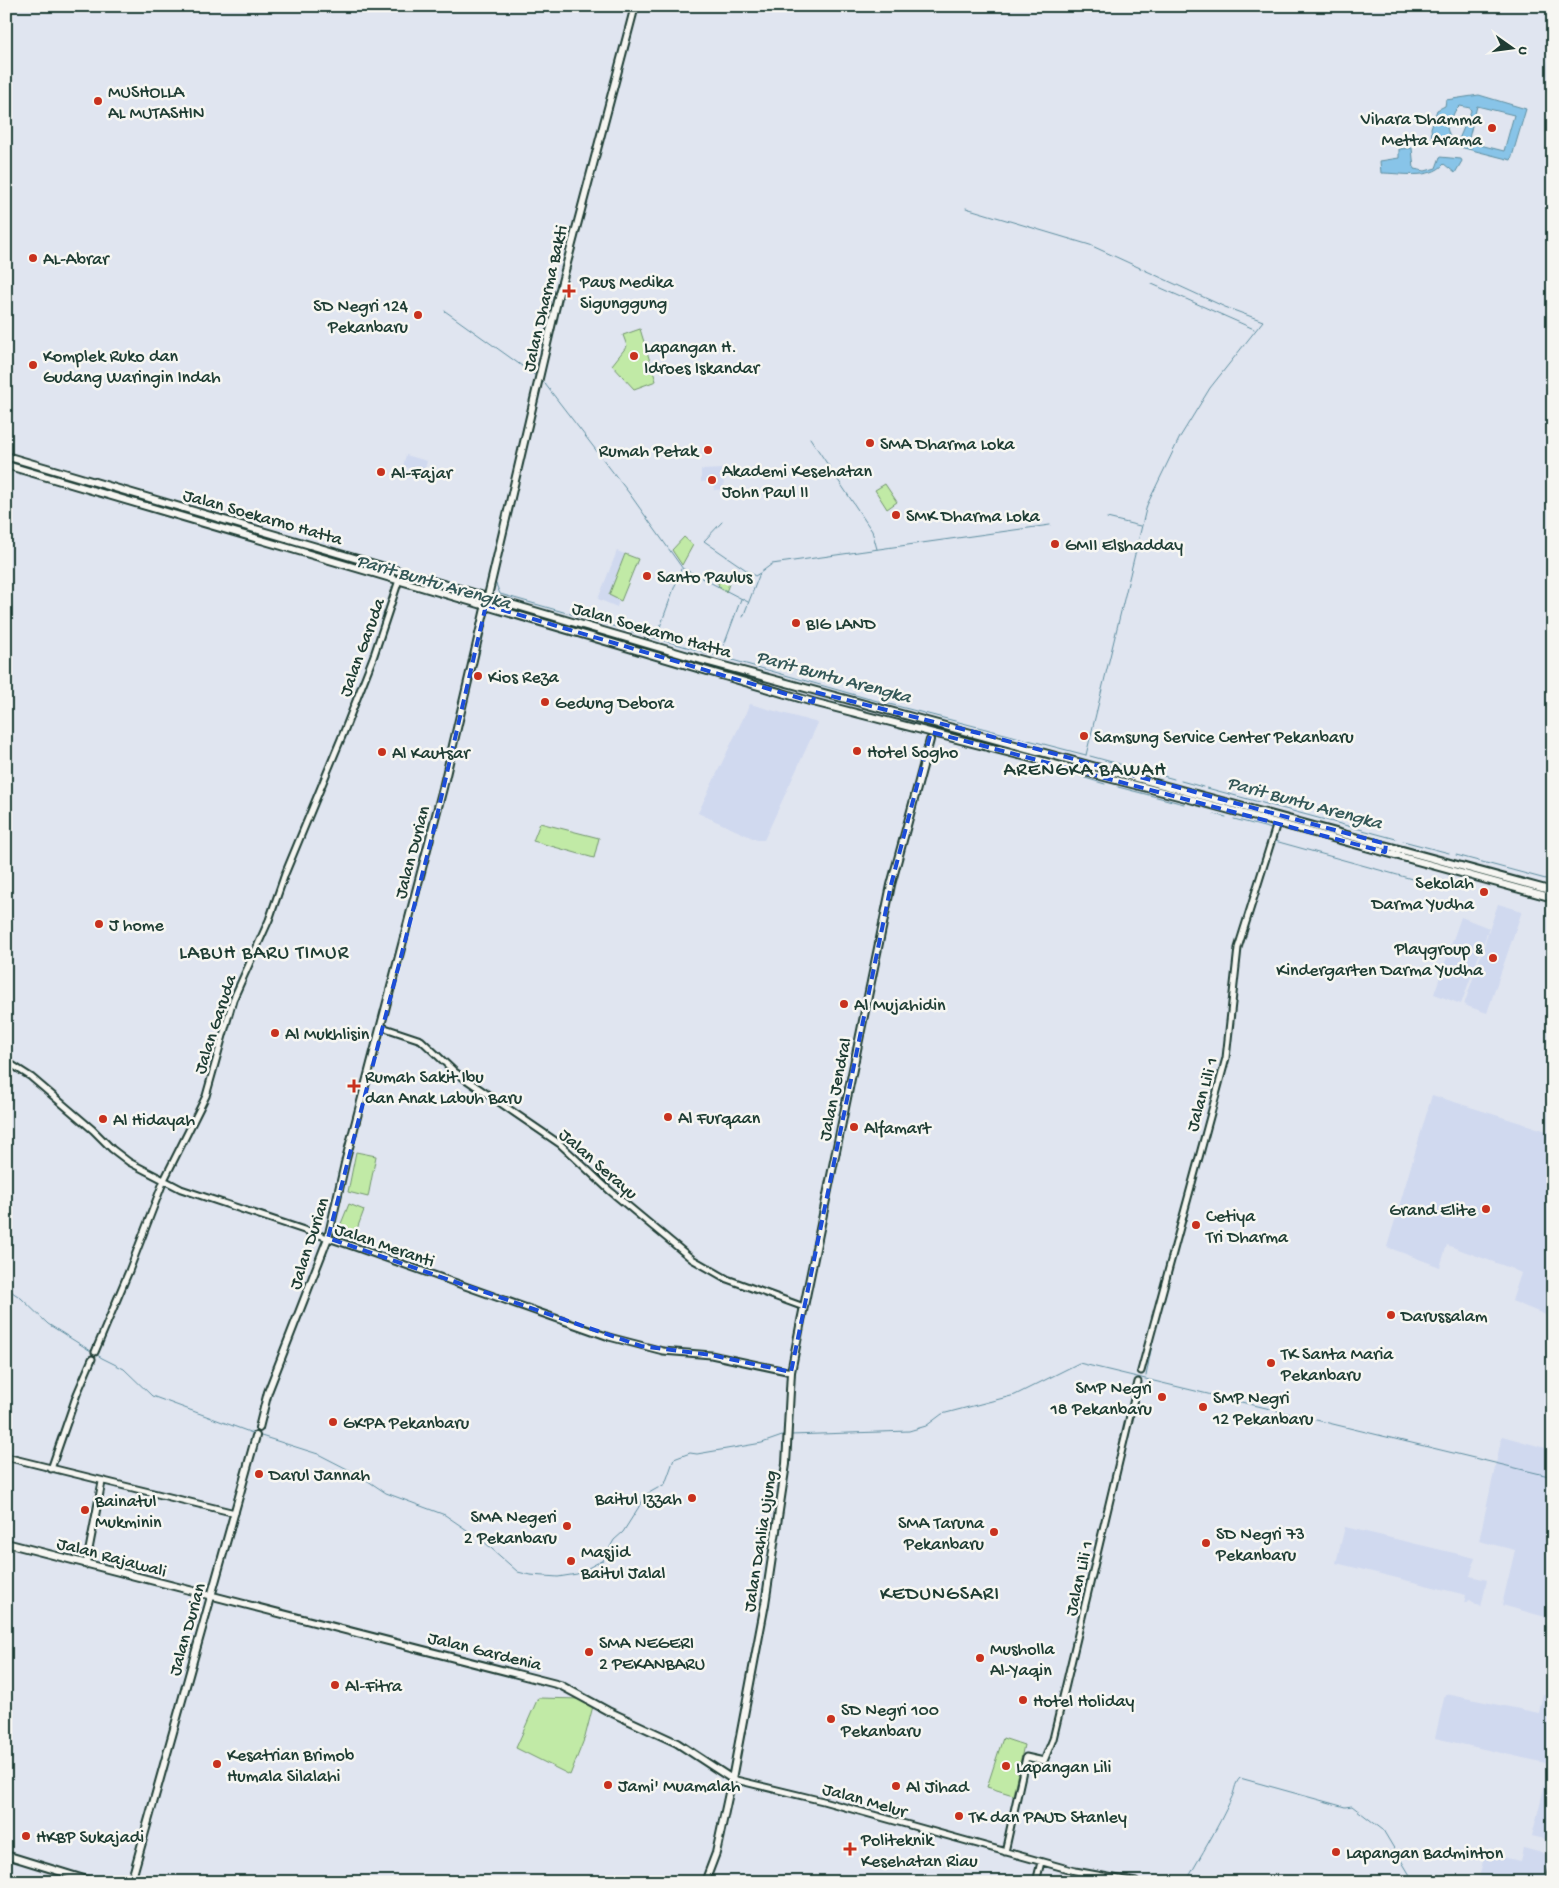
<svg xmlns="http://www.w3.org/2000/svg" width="1559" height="1888" font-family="'Gochi Hand',sans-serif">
	<rect width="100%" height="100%" fill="#e0e5f0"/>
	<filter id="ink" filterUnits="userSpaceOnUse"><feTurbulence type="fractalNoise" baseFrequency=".02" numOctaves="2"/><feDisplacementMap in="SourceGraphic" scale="10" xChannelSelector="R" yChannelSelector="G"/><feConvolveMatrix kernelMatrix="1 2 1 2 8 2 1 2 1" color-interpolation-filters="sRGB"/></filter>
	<g filter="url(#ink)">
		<path fill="#d0d9ef" d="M 406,455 L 427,461 L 424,473 L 403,466 Z
			M 723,469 L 724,489 L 714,490 L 713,481 L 701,482 L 701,470 Z
			M 617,551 L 625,554 L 609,595 L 619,600 L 617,607 L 598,599 Z
			M 750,704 L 818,723 L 764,840 L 757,840 L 698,813 Z
			M 1498,904 L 1522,911 L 1487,1013 L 1464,1005 Z
			M 1461,917 L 1489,928 L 1461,1004 L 1434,994 Z
			M 1432,1095 L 1553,1133 L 1553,1318 L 1512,1301 L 1521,1273 L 1510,1268 L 1447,1245 L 1440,1267 L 1387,1247 Z
			M 1502,1436 L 1553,1450 L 1553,1619 L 1502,1605 L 1515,1550 L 1479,1541 Z
			M 1345,1527 L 1475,1558 L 1470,1576 L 1487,1580 L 1481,1607 L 1470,1600 L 1464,1603 L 1466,1595 L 1336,1563 Z
			M 1445,1694 L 1539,1713 L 1543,1694 L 1553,1696 L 1553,1841 L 1532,1836 L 1550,1764 L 1435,1738 Z
			M 1553,1845 L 1553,1882 L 1478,1882 L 1485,1853 L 1520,1861 L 1523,1848 L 1550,1855 Z"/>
		<path fill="#c1eaa6" stroke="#70946d" d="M 640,329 L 656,381 L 634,389 L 612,365 L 627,346 L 623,335 Z
			M 885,484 L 897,502 L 887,509 L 875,490 Z
			M 684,537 L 693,545 L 682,565 L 672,550 Z
			M 625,554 L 638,559 L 621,601 L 609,595 Z
			M 719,575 L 725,577 L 724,580 L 729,584 L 726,592 L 718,587 L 719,584 L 715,582 Z
			M 540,823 L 599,838 L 594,858 L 533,841 Z
			M 356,1152 L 376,1156 L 368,1197 L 348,1192 Z
			M 349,1204 L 364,1210 L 354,1237 L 338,1231 Z
			M 538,1698 L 581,1699 L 593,1706 L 585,1737 L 570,1775 L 516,1748 Z
			M 1003,1738 L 1024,1745 L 1013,1795 L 987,1787 Z"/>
		<path fill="#88c4e8" stroke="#5e8ea0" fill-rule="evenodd" d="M 1479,95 L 1526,109 L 1511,160 L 1456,146 L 1471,111 L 1470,108 L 1460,106 L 1455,111 L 1447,128 L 1450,138 L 1448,144 L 1432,140 L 1431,128 L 1437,110 L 1445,106 L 1446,100 ZM 1477,106 L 1514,115 L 1504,151 L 1468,142 Z
			M 1412,148 L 1414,169 L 1425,171 L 1436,168 L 1440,157 L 1461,159 L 1462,161 L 1455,173 L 1444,164 C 1430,180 1401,173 1381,173 L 1380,161 L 1399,158 L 1399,149 Z"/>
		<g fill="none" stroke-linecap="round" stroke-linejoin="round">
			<path stroke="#5e8ea0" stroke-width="1" d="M 966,208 L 1090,245 L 1225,307 L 1263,321 L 1210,388 L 1180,437 L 1147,505 L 1086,755
				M 1152,284 L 1254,329
				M 445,311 L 536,376
				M 542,380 L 629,493 L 683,569
				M 810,438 L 872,531 L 877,549
				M 151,511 L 305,556
				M 1107,518 L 1140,526
				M 722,522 L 704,541 L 755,576 L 760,573
				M 684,569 L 748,602
				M 496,584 L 500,594 L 866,698 L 1086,755
				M 743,617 L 760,573 L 772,564 L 1050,525
				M 656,638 L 681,569
				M 607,645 L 776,694
				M 720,656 L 741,599
				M 944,739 L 1073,773
				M 1090,756 L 1174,779
				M 1082,777 L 1105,784
				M 1181,781 L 1203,787
				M 1118,787 L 1184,804
				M 1207,788 L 1396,839
				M 1214,814 L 1226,817
				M 1234,819 L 1272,829
				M 1276,831 L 1278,831 L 1275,841 L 1448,889
				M 1403,841 L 1449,853
				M 1456,855 L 1553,881
				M 1550,917 L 1553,917
				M 1228,1059 L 1241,949 L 1275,841
				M 1178,1245 L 1224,1075
				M 6,1288 L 21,1298 L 48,1324 L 102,1358 L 124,1369 L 152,1396 L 255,1434
				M 1146,1376 L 1156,1324
				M 258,1435 L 318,1454 L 359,1475 L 386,1493 L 445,1515 L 483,1541 L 518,1572 L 530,1575 L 558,1577 L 577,1574 L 603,1560 L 614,1540 L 623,1532 L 647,1494 L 665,1484 L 674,1459 L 690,1453 L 697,1454 L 762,1443 L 785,1435
				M 791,1435 L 909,1431 L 926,1426 L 942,1414 L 1015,1395 L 1079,1363 L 1553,1477
				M 1186,1882 C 1201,1855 1218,1828 1231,1799 C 1235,1792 1234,1784 1240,1778 L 1345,1807 L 1352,1806 L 1383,1830 L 1414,1882"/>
			<defs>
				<path id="minor" d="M 382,1027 L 421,1040 L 455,1072 L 560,1144 L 609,1190 L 692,1259 L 727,1279 L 804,1307
					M 6,1061 L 31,1077 L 93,1130 L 112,1149 L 129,1162 L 181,1189 L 352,1246 L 609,1337 L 663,1351 L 711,1355 L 791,1372
					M 95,1352 L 129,1271 L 164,1180 L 206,1096 L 233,1000 L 269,920 L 285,874 L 343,734 L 374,655 L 399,580
					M 1141,1371 L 1226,1058 L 1238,948 L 1277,823
					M 6,1457 L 235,1513
					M 51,1469 L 77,1394 L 92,1359
					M 86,1565 L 102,1482
					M 732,1779 L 823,1801 L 1075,1871 L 1136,1882
					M 1005,1852 L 1026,1757 L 1044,1761 L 1053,1739 L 1138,1382
					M 1036,1882 L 1041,1862"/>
				<path id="major" d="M 6,456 L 702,660 L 1553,891
					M 6,465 L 813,702 L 1186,798 L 1553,898
					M 259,1428 L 268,1392 L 328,1238 L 346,1159 L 443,788 L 558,297 L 635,6
					M 6,1543 L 560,1685 L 608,1711 L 677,1743 L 732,1779
					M 6,1855 L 94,1882
					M 131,1882 L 256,1436
					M 705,1882 L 716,1853 L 732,1779 L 765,1604 L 786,1464 L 791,1372 L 801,1321 L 891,885 L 930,740
					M 1550,1882 L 1553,1869"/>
			</defs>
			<use href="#minor" stroke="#1f3d34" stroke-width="9"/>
			<use href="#major" stroke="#1f3d34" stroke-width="10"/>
			<use href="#minor" stroke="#f6f6f2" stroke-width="5"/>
			<use href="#major" stroke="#f6f6f2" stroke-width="6"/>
		</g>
	</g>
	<path fill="none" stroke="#1d4ed8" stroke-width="4" stroke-dasharray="10 6" stroke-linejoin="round" d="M 486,605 L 813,702 L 815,692 L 978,733 L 1386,844 L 1385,852 L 931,732 L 891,885 L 791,1372 L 711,1355 L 641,1346 L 328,1238 L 433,833 Z"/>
	<g fill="#c8321e" stroke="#f6f6f2" stroke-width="2">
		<circle cx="98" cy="101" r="5"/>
		<circle cx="1492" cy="128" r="5"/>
		<circle cx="33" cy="258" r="5"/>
		<path d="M566.5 283.5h5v5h5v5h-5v5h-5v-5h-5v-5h5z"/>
		<circle cx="418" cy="315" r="5"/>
		<circle cx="634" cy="356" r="5"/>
		<circle cx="33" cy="365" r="5"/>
		<circle cx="870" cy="443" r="5"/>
		<circle cx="708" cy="450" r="5"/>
		<circle cx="381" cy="472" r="5"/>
		<circle cx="712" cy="480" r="5"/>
		<circle cx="896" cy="515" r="5"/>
		<circle cx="1055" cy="544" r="5"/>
		<circle cx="647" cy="576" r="5"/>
		<circle cx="796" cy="623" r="5"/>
		<circle cx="478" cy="676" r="5"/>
		<circle cx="545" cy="702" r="5"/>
		<circle cx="1084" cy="736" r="5"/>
		<circle cx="857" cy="751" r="5"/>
		<circle cx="382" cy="752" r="5"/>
		<circle cx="1484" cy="892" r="5"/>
		<circle cx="99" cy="924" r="5"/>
		<circle cx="1493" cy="958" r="5"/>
		<circle cx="844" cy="1004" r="5"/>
		<circle cx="275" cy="1033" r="5"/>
		<path d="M351.5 1078.5h5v5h5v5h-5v5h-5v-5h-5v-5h5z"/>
		<circle cx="668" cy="1117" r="5"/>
		<circle cx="103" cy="1119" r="5"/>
		<circle cx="854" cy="1127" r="5"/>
		<circle cx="1486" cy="1209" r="5"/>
		<circle cx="1196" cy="1225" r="5"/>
		<circle cx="1391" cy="1315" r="5"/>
		<circle cx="1271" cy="1363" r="5"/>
		<circle cx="1162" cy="1397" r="5"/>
		<circle cx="1203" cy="1407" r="5"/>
		<circle cx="333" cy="1422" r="5"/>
		<circle cx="259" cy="1474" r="5"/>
		<circle cx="692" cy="1498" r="5"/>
		<circle cx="85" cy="1510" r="5"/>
		<circle cx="567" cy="1526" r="5"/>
		<circle cx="994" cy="1532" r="5"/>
		<circle cx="1206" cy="1543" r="5"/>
		<circle cx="571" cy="1561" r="5"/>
		<circle cx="589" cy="1652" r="5"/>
		<circle cx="980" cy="1658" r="5"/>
		<circle cx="335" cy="1685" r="5"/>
		<circle cx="1023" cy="1700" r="5"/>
		<circle cx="831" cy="1719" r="5"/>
		<circle cx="217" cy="1764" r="5"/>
		<circle cx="1006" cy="1766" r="5"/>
		<circle cx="608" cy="1785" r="5"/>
		<circle cx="896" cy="1786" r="5"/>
		<circle cx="959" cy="1816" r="5"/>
		<circle cx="26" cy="1836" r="5"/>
		<path d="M847.5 1841.5h5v5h5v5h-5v5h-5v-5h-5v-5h5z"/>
		<circle cx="1336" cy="1852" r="5"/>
	</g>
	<g text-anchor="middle" stroke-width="5" stroke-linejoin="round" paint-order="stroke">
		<g font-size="18" fill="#1f3d34" stroke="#f6f6f2" text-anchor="start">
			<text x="108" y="97">MUSHOLLA<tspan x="108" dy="21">AL MUTASHIN</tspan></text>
			<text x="1482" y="124" text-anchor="end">Vihara Dhamma<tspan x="1482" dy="21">Metta Arama</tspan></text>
			<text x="43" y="264">AL-Abrar</text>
			<text x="580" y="287">Paus Medika<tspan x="580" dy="21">Sigunggung</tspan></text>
			<text x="408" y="311" text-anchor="end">SD Negri 124<tspan x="408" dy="21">Pekanbaru</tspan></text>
			<text x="644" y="352">Lapangan H.<tspan x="644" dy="21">Idroes Iskandar</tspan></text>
			<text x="43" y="361">Komplek Ruko dan<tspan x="43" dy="21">Gudang Waringin Indah</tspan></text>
			<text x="880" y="449">SMA Dharma Loka</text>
			<text x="698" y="456" text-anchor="end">Rumah Petak</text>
			<text x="722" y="476">Akademi Kesehatan<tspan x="722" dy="21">John Paul II</tspan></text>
			<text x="391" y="478">Al-Fajar</text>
			<text x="906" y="521">SMK Dharma Loka</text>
			<text x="1065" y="550">GMII Elshadday</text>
			<text x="657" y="582">Santo Paulus</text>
			<text x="806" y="629">BIG LAND</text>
			<text x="488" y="682">Kios Reza</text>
			<text x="555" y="708">Gedung Debora</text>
			<text x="1094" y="742">Samsung Service Center Pekanbaru</text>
			<text x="867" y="757">Hotel Sogho</text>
			<text x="392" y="758">Al Kautsar</text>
			<text x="1474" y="888" text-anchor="end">Sekolah<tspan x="1474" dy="21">Darma Yudha</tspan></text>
			<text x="109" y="930">J home</text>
			<text x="1483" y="954" text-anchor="end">Playgroup &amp;<tspan x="1483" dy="21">Kindergarten Darma Yudha</tspan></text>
			<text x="854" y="1010">Al Mujahidin</text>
			<text x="285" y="1039">Al Mukhlisin</text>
			<text x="365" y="1082">Rumah Sakit Ibu<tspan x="365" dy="21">dan Anak Labuh Baru</tspan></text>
			<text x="678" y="1123">Al Furqaan</text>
			<text x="113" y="1125">Al Hidayah</text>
			<text x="864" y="1133">Alfamart</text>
			<text x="1476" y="1215" text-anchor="end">Grand Elite</text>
			<text x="1206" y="1221">Cetiya<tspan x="1206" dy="21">Tri Dharma</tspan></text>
			<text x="1401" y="1321">Darussalam</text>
			<text x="1281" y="1359">TK Santa Maria<tspan x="1281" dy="21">Pekanbaru</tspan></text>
			<text x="1152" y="1393" text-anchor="end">SMP Negri<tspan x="1152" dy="21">18 Pekanbaru</tspan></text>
			<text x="1213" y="1403">SMP Negri<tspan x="1213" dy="21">12 Pekanbaru</tspan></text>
			<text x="343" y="1428">GKPA Pekanbaru</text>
			<text x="269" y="1480">Darul Jannah</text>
			<text x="682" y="1504" text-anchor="end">Baitul Izzah</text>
			<text x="95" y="1506">Bainatul<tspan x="95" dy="21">Mukminin</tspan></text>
			<text x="557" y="1522" text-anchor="end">SMA Negeri<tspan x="557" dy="21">2 Pekanbaru</tspan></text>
			<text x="984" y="1528" text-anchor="end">SMA Taruna<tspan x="984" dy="21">Pekanbaru</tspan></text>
			<text x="1216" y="1539">SD Negri 73<tspan x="1216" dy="21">Pekanbaru</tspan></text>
			<text x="581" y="1557">Masjid<tspan x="581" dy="21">Baitul Jalal</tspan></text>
			<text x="599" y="1648">SMA NEGERI<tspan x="599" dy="21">2 PEKANBARU</tspan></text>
			<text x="990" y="1654">Musholla<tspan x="990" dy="21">Al-Yaqin</tspan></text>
			<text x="345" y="1691">Al-Fitra</text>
			<text x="1033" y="1706">Hotel Holiday</text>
			<text x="841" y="1715">SD Negri 100<tspan x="841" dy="21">Pekanbaru</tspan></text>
			<text x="227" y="1760">Kesatrian Brimob<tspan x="227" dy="21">Humala Silalahi</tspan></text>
			<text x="1016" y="1772">Lapangan Lili</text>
			<text x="618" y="1791">Jami' Muamalah</text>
			<text x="906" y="1792">Al Jihad</text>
			<text x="969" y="1822">TK dan PAUD Stanley</text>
			<text x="36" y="1842">HKBP Sukajadi</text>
			<text x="861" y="1845">Politeknik<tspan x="861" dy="21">Kesehatan Riau</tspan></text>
			<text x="1346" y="1858">Lapangan Badminton</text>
		</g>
		<g font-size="18" fill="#1f3d34" stroke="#f6f6f2">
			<text transform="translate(544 298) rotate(-77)" y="6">Jalan Dharma Bakti</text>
			<text transform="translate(263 516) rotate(16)" y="6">Jalan Soekarno Hatta</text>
			<text transform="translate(652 629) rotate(16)" y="6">Jalan Soekarno Hatta</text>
			<text transform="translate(361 647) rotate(-70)" y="6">Jalan Garuda</text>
			<text transform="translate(411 852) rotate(-75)" y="6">Jalan Durian</text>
			<text transform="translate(214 1024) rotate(-72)" y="6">Jalan Garuda</text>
			<text transform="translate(834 1089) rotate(-78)" y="6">Jalan Jendral</text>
			<text transform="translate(1201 1094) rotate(-74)" y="6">Jalan Lili 1</text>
			<text transform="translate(599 1163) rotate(41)" y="6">Jalan Serayu</text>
			<text transform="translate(308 1243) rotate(-72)" y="6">Jalan Durian</text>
			<text transform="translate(385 1244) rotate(19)" y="6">Jalan Meranti</text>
			<text transform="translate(759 1541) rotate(-81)" y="6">Jalan Dahlia Ujung</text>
			<text transform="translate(112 1556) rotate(15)" y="6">Jalan Rajawali</text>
			<text transform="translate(1078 1578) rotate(-77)" y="6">Jalan Lili 1</text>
			<text transform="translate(186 1629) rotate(-74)" y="6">Jalan Durian</text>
			<text transform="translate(485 1650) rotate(14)" y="6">Jalan Gardenia</text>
			<text transform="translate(865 1799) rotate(16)" y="6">Jalan Melur</text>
		</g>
		<g font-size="19" font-style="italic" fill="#345858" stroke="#f6f6f2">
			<text transform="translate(434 580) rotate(16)" y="7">Parit Buntu Arengka</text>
			<text transform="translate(834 675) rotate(15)" y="7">Parit Buntu Arengka</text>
			<text transform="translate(1305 801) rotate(15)" y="7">Parit Buntu Arengka</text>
		</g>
		<g font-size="20" letter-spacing="1" fill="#1f3d34" stroke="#f6f6f2">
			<text x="1085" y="775">ARENGKA BAWAH</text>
			<text x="264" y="958">LABUH BARU TIMUR</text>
			<text x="940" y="1599">KEDUNGSARI</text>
		</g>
	</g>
	<rect width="1559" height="1888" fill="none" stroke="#f6f6f2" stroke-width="25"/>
	<rect x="12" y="12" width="1534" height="1863" fill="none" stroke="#1f3d34" stroke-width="2" filter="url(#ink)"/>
	<g transform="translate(1512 48) rotate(104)" stroke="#f6f6f2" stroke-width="4" paint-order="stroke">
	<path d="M0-4L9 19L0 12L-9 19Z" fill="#1f3d34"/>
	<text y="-8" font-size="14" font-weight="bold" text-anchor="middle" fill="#1f3d34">U</text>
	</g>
</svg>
